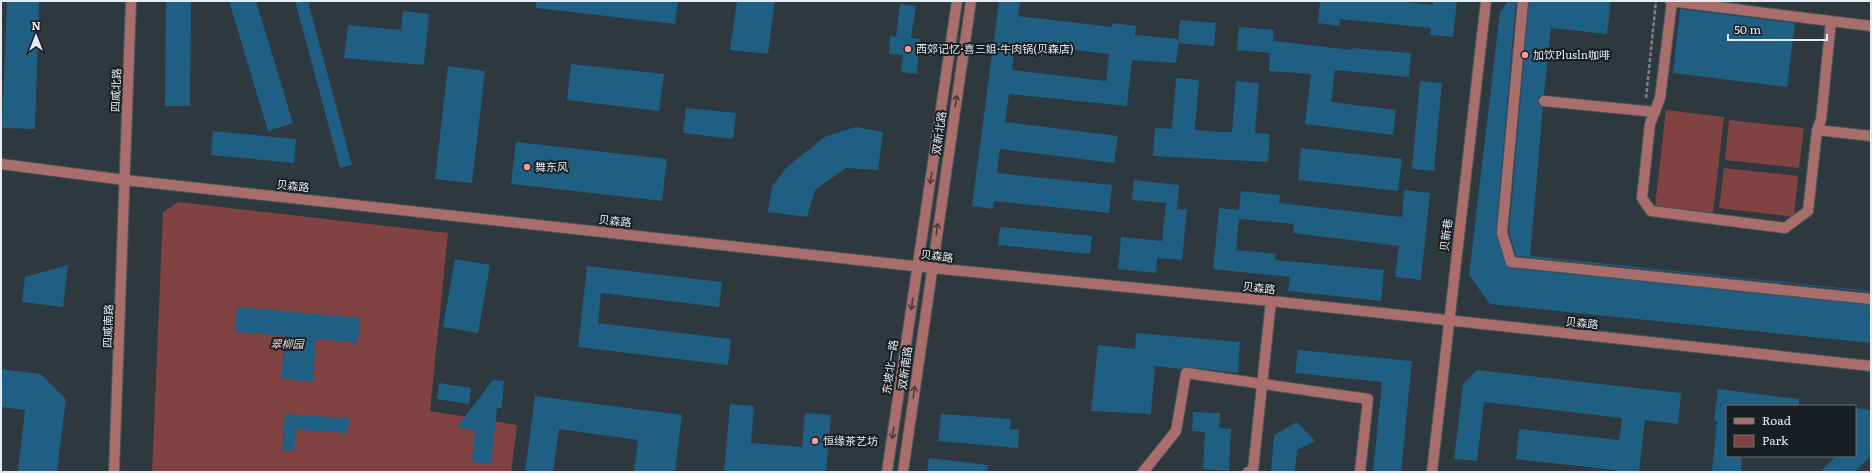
<svg xmlns="http://www.w3.org/2000/svg" width="1872" height="473" font-family="Literata,'Noto Sans SC',serif">
	<rect width="100%" height="100%" fill="#2d383f"/>
	<path fill="#814242" d="M 1666,110 L 1724,117 L 1713,213 L 1655,206 Z
		M 1729,120 L 1804,128 L 1799,168 L 1725,160 Z
		M 1724,168 L 1798,176 L 1794,217 L 1719,208 Z
		M 178,202 L 448,233 L 430,411 L 517,425 L 511,472 L 152,472 L 163,212 Z"/>
	<path fill="#1f5f83" fill-rule="evenodd" d="M 7,1 L 39,1 L 35,129 L 2,128 Z
		M 166,1 L 191,1 L 190,106 L 165,106 Z
		M 229,1 L 256,1 L 293,123 L 268,131 Z
		M 295,1 L 308,1 L 352,165 L 340,168 Z
		M 536,1 L 678,1 L 675,24 L 536,8 Z
		M 737,1 L 775,1 L 768,54 L 730,50 Z
		M 999,1 L 1020,1 L 1018,16 L 1112,27 L 1113,23 L 1136,26 L 1135,35 L 1179,39 L 1176,63 L 1132,60 L 1127,106 L 1009,94 L 1005,122 L 1118,136 L 1114,163 L 1000,149 L 997,173 L 1112,185 L 1109,213 L 994,201 L 993,209 L 972,206 ZM 1015,43 L 1109,54 L 1106,81 L 1012,70 Z
		M 1320,1 L 1397,1 L 1433,5 L 1433,1 L 1457,1 L 1453,37 L 1430,35 L 1431,28 L 1340,19 L 1339,26 L 1318,23 Z
		M 1508,1 L 1516,1 L 1496,232 L 1507,267 L 1510,268 L 1871,305 L 1871,343 L 1490,304 L 1469,275 L 1500,12 Z
		M 1529,1 L 1611,1 L 1607,34 L 1551,28 L 1544,95 L 1539,97 L 1538,101 L 1540,106 L 1543,107 L 1530,256 L 1871,291 L 1871,292 L 1516,256 L 1509,232 Z
		M 900,4 L 916,6 L 911,38 L 920,39 L 917,74 L 901,72 L 903,55 L 889,54 L 890,36 L 896,37 Z
		M 1680,9 L 1795,23 L 1787,87 L 1673,73 Z
		M 403,11 L 429,14 L 424,65 L 344,58 L 348,25 L 401,30 Z
		M 1180,20 L 1216,23 L 1214,46 L 1178,43 Z
		M 1239,27 L 1274,30 L 1273,41 L 1351,50 L 1352,48 L 1411,53 L 1409,77 L 1335,70 L 1331,102 L 1396,110 L 1393,135 L 1305,124 L 1311,74 L 1269,71 L 1270,53 L 1237,50 Z
		M 571,64 L 664,74 L 659,111 L 567,100 Z
		M 448,66 L 485,71 L 472,183 L 435,179 Z
		M 1176,78 L 1199,80 L 1195,130 L 1221,132 L 1232,132 L 1236,81 L 1259,83 L 1255,133 L 1270,134 L 1268,162 L 1153,156 L 1155,128 L 1172,129 Z
		M 1420,81 L 1442,83 L 1434,171 L 1412,169 Z
		M 686,108 L 736,113 L 733,139 L 683,133 Z
		M 856,127 L 883,132 L 878,170 L 846,168 L 815,190 L 807,217 L 768,212 L 772,186 L 788,166 L 826,136 Z
		M 213,131 L 296,139 L 294,163 L 211,155 Z
		M 516,142 L 667,159 L 662,201 L 511,184 Z
		M 1301,148 L 1402,159 L 1398,191 L 1298,180 Z
		M 1134,180 L 1179,185 L 1177,209 L 1187,210 L 1182,260 L 1157,258 L 1156,273 L 1118,269 L 1121,237 L 1162,241 L 1166,203 L 1132,200 Z
		M 1404,190 L 1430,193 L 1421,280 L 1395,277 L 1399,246 L 1293,233 L 1294,224 L 1239,219 L 1236,250 L 1276,254 L 1275,260 L 1384,270 L 1381,301 L 1288,291 L 1290,277 L 1213,269 L 1219,208 L 1239,210 L 1241,191 L 1280,195 L 1279,203 L 1402,217 Z
		M 1000,227 L 1092,236 L 1090,254 L 998,245 Z
		M 455,259 L 490,265 L 478,333 L 443,327 Z
		M 68,265 L 63,307 L 22,302 L 25,277 Z
		M 587,266 L 722,282 L 719,307 L 601,293 L 598,323 L 731,339 L 728,365 L 578,347 Z
		M 237,307 L 360,318 L 358,343 L 316,339 L 313,382 L 281,379 L 285,336 L 235,332 Z
		M 1136,333 L 1240,342 L 1238,373 L 1187,367 L 1181,369 L 1155,366 L 1151,414 L 1091,411 L 1098,345 L 1135,349 Z
		M 1298,350 L 1412,361 L 1401,472 L 1373,472 L 1382,382 L 1295,373 Z
		M 1,369 L 41,374 L 66,399 L 57,472 L 18,472 L 25,410 L 1,407 Z
		M 1477,370 L 1681,393 L 1678,424 L 1645,420 L 1639,472 L 1616,472 L 1616,470 L 1516,459 L 1519,429 L 1619,440 L 1622,418 L 1484,402 L 1477,461 L 1454,459 L 1463,384 Z
		M 493,380 L 504,381 L 502,408 L 497,408 L 491,464 L 472,462 L 475,431 L 457,427 Z
		M 439,383 L 471,388 L 469,404 L 437,399 Z
		M 1718,389 L 1799,399 L 1799,406 L 1727,406 L 1727,456 L 1742,456 L 1741,472 L 1712,472 L 1717,421 L 1714,421 Z
		M 535,396 L 682,415 L 675,472 L 634,472 L 638,440 L 559,429 L 553,472 L 525,472 Z
		M 730,404 L 754,406 L 751,443 L 802,447 L 805,413 L 831,415 L 826,472 L 751,471 L 751,472 L 724,472 Z
		M 1855,408 L 1871,410 L 1871,456 L 1855,472 L 1820,472 L 1836,456 L 1855,456 Z
		M 1193,412 L 1220,413 L 1219,428 L 1231,429 L 1229,471 L 1203,469 L 1205,432 L 1192,431 Z
		M 285,414 L 349,418 L 348,433 L 296,430 L 294,451 L 282,450 Z
		M 941,414 L 1011,419 L 1010,429 L 1019,430 L 1018,448 L 938,441 Z
		M 1297,422 L 1315,441 L 1297,450 L 1295,472 L 1271,472 L 1274,435 Z
		M 929,458 L 988,465 L 987,472 L 927,472 Z"/>
	<g fill="none" stroke-linecap="round" stroke-linejoin="round">
		<defs>
			<path id="minor" d="M 1523,1 L 1502,233 L 1511,262 L 1871,299
				M 1670,1 L 1871,26
				M 1678,1 L 1672,1 L 1660,98 L 1650,124 L 1642,198 L 1651,211 L 1785,228 L 1808,211 L 1817,130 L 1821,120 L 1831,21
				M 1544,101 L 1655,112
				M 1817,130 L 1871,136
				M 1,164 L 125,180 L 932,268 L 1271,301 L 1871,366
				M 114,472 L 131,1
				M 887,472 L 957,1
				M 903,472 L 971,1
				M 1143,472 L 1176,431 L 1186,373 L 1368,399 L 1360,472
				M 1248,472 L 1253,470 L 1271,301
				M 1432,472 L 1486,1"/>
		</defs>
		<use href="#minor" stroke="#4b555c" stroke-width="12"/>
		<path stroke="#7b848b" stroke-width="2.5" stroke-dasharray="4 2" stroke-linecap="butt" d="M 1646,98 L 1656,1"/>
		<use href="#minor" stroke="#a96e6c" stroke-width="10"/>
	</g>
	<defs><path id="oneway-shaft" d="M-6 0H5M1.5-3L5.5 0L1.5 3" fill="none" stroke-width="1.6" stroke-linecap="round" stroke-linejoin="round"/></defs>
	<g stroke="#4b3a3c">
		<use href="#oneway-shaft" transform="translate(956 101) rotate(-82)"/>
		<use href="#oneway-shaft" transform="translate(931 178) rotate(98)"/>
		<use href="#oneway-shaft" transform="translate(937 229) rotate(-82)"/>
		<use href="#oneway-shaft" transform="translate(912 304) rotate(98)"/>
		<use href="#oneway-shaft" transform="translate(914 392) rotate(-82)"/>
		<use href="#oneway-shaft" transform="translate(893 433) rotate(98)"/>
	</g>
	<g fill="#f59b99" stroke="#191e22" stroke-width="1.5">
		<circle cx="908" cy="49" r="4"/>
		<circle cx="1525" cy="55" r="4"/>
		<circle cx="527" cy="167" r="4"/>
		<circle cx="815" cy="441" r="4"/>
	</g>
	<g text-anchor="middle" stroke-width="4" stroke-linejoin="round" paint-order="stroke">
		<g font-size="11" fill="#e6edf2" stroke="#191e22" text-anchor="start">
			<text x="916" y="53">西郊记忆·喜三姐·牛肉锅(贝森店)</text>
			<text x="1533" y="59">加饮Plusln咖啡</text>
			<text x="535" y="171">舞东风</text>
			<text x="823" y="445">恒缘茶艺坊</text>
		</g>
		<g font-size="11" fill="#e6edf2" stroke="#191e22">
			<text transform="translate(116 90) rotate(-88)" y="4">四威北路</text>
			<text transform="translate(939 133) rotate(-82)" y="4">双新北路</text>
			<text transform="translate(293 186) rotate(6)" y="4">贝森路</text>
			<text transform="translate(615 221) rotate(6)" y="4">贝森路</text>
			<text transform="translate(1446 235) rotate(-83)" y="4">贝新巷</text>
			<text transform="translate(937 256) rotate(7)" y="4">贝森路</text>
			<text transform="translate(1259 288) rotate(6)" y="4">贝森路</text>
			<text transform="translate(1582 323) rotate(6)" y="4">贝森路</text>
			<text transform="translate(108 326) rotate(-88)" y="4">四威南路</text>
			<text transform="translate(890 367) rotate(-82)" y="4">东坡北一路</text>
			<text transform="translate(905 368) rotate(-82)" y="4">双新南路</text>
		</g>
		<g font-size="11" font-style="italic" fill="#efd6d5" stroke="#191e22">
			<text x="287" y="348">翠柳园</text>
		</g>
	</g>
	<rect width="1872" height="473" fill="none" stroke="#e6edf2" stroke-width="4"/>
	<rect x="1726" y="405" width="130" height="52" fill="#191e22" stroke="#6b7175"/>
	<rect x="1734" y="418" width="20" height="6" fill="#a96e6c" stroke="#6b7175"/>
	<text x="1762" y="425" font-size="12" fill="#e6edf2">Road</text>
	<rect x="1734" y="435" width="20" height="12" fill="#814242" stroke="#6b7175"/>
	<text x="1762" y="445" font-size="12" fill="#e6edf2">Park</text>
	<g transform="translate(36 36)" stroke="#191e22" stroke-width="3" paint-order="stroke">
	<path d="M0-3L7 15L0 10L-7 15Z" fill="#e6edf2"/>
	<text y="-6" font-size="11" font-weight="bold" text-anchor="middle" fill="#e6edf2">N</text>
	</g>
	<path d="M1728 34v6h99v-6" fill="none" stroke="#e6edf2" stroke-width="2"/>
	<text x="1734" y="34" font-size="12" fill="#e6edf2" stroke="#191e22" stroke-width="3" paint-order="stroke">50 m</text>
</svg>
